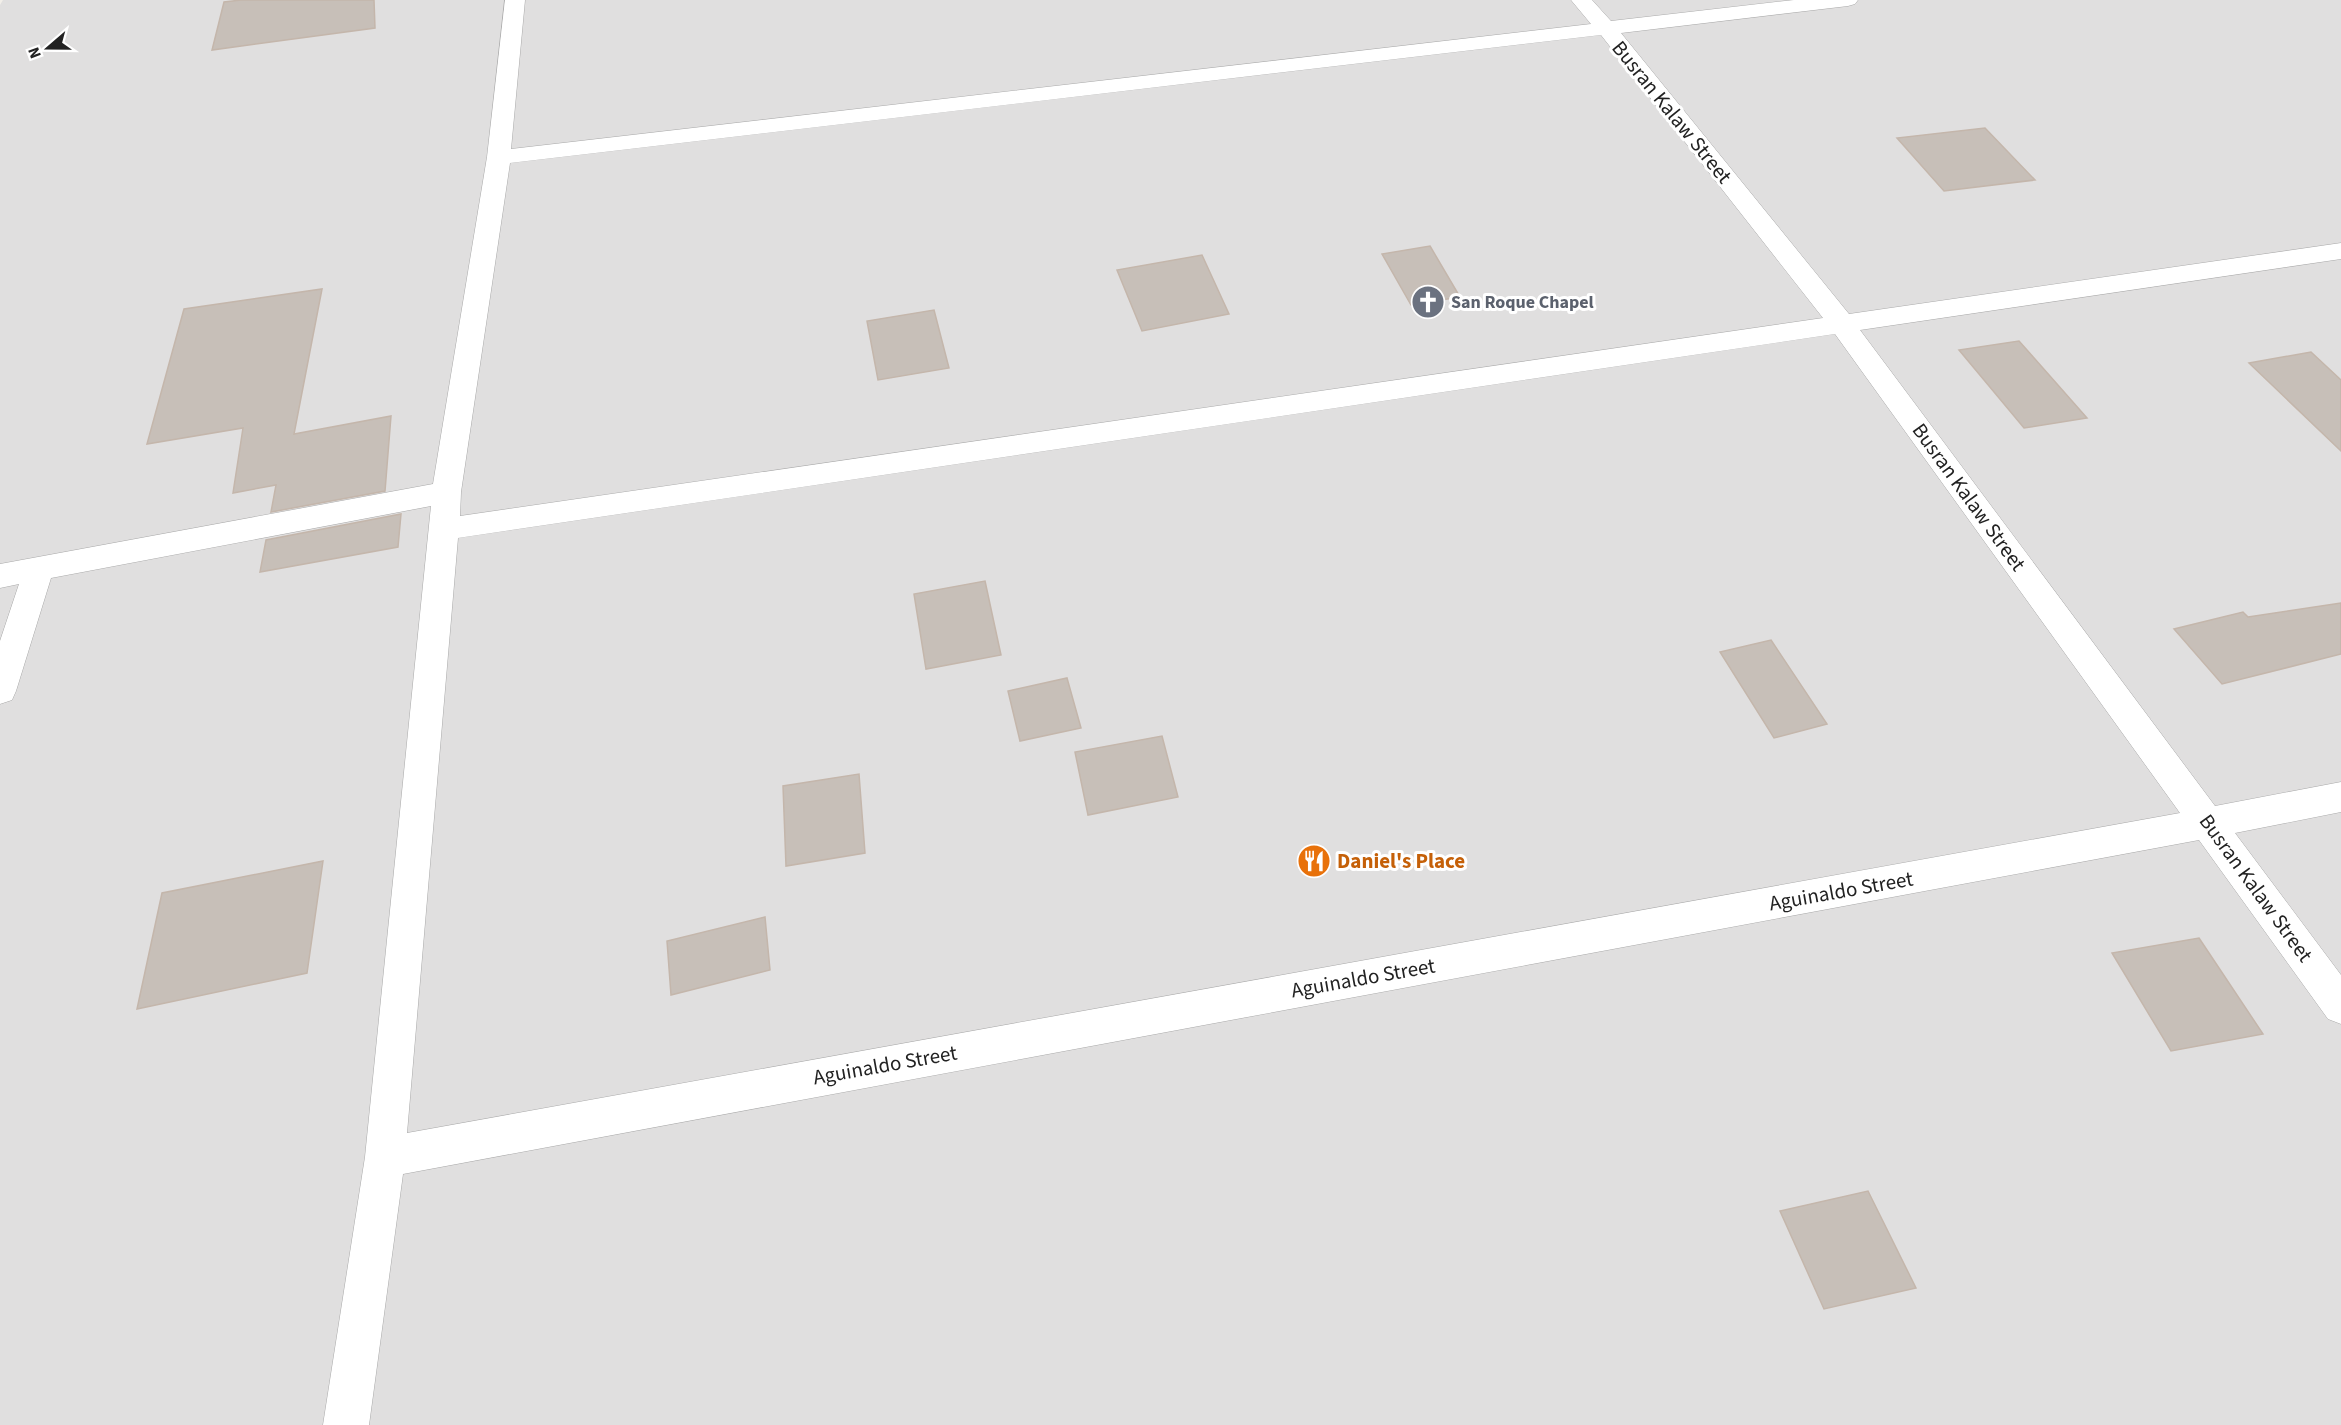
<svg xmlns="http://www.w3.org/2000/svg" width="2341" height="1425" font-family="'Source Sans 3',sans-serif">
	<rect width="100%" height="100%" fill="#f2efe9"/>
	<path fill="#e0dfdf" d="M 3,0 L 2341,0 L 2341,1425 L 0,1425 L 0,5 Z"/>
	<path fill="#c7bfb8" stroke="#c4b6ab" stroke-width="1.5" d="M 241,0 L 374,0 L 375,28 L 212,50 L 224,2 Z
		M 1985,128 L 2035,180 L 1944,191 L 1897,138 Z
		M 1430,246 L 1460,297 L 1411,305 L 1382,254 Z
		M 1202,255 L 1229,314 L 1142,331 L 1117,270 Z
		M 322,289 L 294,434 L 391,416 L 385,491 L 271,512 L 276,485 L 233,493 L 243,428 L 147,444 L 184,309 Z
		M 934,310 L 949,368 L 878,380 L 867,321 Z
		M 2019,341 L 2087,418 L 2024,428 L 1959,350 Z
		M 2311,352 L 2341,380 L 2341,451 L 2249,363 Z
		M 401,514 L 398,547 L 260,572 L 266,540 Z
		M 985,581 L 1001,655 L 926,669 L 914,594 Z
		M 2341,603 L 2341,654 L 2222,684 L 2174,629 L 2243,612 L 2248,617 Z
		M 1771,640 L 1827,724 L 1774,738 L 1720,652 Z
		M 1067,678 L 1081,728 L 1020,741 L 1008,691 Z
		M 1162,736 L 1178,797 L 1088,815 L 1075,752 Z
		M 859,774 L 865,853 L 786,866 L 783,786 Z
		M 323,861 L 307,973 L 137,1009 L 162,893 Z
		M 765,917 L 770,970 L 671,995 L 667,941 Z
		M 2199,938 L 2263,1034 L 2171,1051 L 2112,953 Z
		M 1868,1191 L 1916,1288 L 1824,1309 L 1780,1211 Z"/>
	<g fill="none" stroke-linecap="round" stroke-linejoin="round">
		<defs>
			<path id="minor" d="M 505,0 L 525,0 L 511,149 L 1591,24 L 1571,0 L 1592,0 L 1611,21 L 1794,0 L 1858,0 L 1855,4 L 1848,6 L 1621,33 L 1849,314 L 2341,243 L 2341,259 L 1860,330 L 2215,806 L 2341,782 L 2341,812 L 2235,833 L 2341,975 L 2341,1024 L 2328,1019 L 2199,840 L 403,1174 L 369,1425 L 323,1425 L 365,1157 L 431,506 L 51,578 L 16,691 L 12,700 L 0,704 L 0,641 L 19,584 L 0,588 L 0,564 L 433,484 L 487,157 ZM 1601,35 L 1823,318 L 460,516 L 461,492 L 510,163 ZM 1835,334 L 2180,813 L 407,1133 L 458,538 Z"/>
		</defs>
		<use href="#minor" stroke="#a9a9a9" stroke-width="1"/>
		<use href="#minor" fill="#fff" fill-rule="evenodd"/>
	</g>
	<defs>
		<symbol id="church-disc" viewBox="-11 -11 22 22"><circle r="9.5" fill="#6b7280" stroke="#fff"/><path d="M-1.2-6h2.4v3.5h3.3v2.4h-3.3V6h-2.4V-.1h-3.3v-2.4h3.3Z" fill="#fff"/></symbol>
		<symbol id="restaurant-disc" viewBox="-11 -11 22 22"><circle r="9.5" fill="#e8710a" stroke="#fff"/><path d="M-5-6h1v4h1v-4h1v4h1v-4h1v5L-1.5 .5V6h-2V.5L-5-1ZM5-6V6H3V1.5H1.5Q1.5-4 5-6Z" fill="#fff"/></symbol>
	</defs>
	<g fill-rule="evenodd">
		<use href="#church-disc" x="1409" y="283" width="38" height="38"/>
		<use href="#restaurant-disc" x="1295" y="842" width="38" height="38"/>
	</g>
	<g text-anchor="middle" stroke-width="6" stroke-linejoin="round" paint-order="stroke">
		<g font-size="18" font-weight="bold" fill="#5b616d" stroke="#fff" text-anchor="start">
			<text x="1451" y="308">San Roque Chapel</text>
		</g>
		<g font-size="21" fill="#222" stroke="#fff">
			<text transform="translate(1672 112) rotate(51)" y="7">Busran Kalaw Street</text>
			<text transform="translate(1969 497) rotate(54)" y="7">Busran Kalaw Street</text>
			<text transform="translate(2256 888) rotate(54)" y="7">Busran Kalaw Street</text>
			<text transform="translate(1841 891) rotate(-10)" y="7">Aguinaldo Street</text>
			<text transform="translate(1363 978) rotate(-10)" y="7">Aguinaldo Street</text>
			<text transform="translate(885 1065) rotate(-10)" y="7">Aguinaldo Street</text>
		</g>
		<g font-size="21" font-weight="bold" fill="#c56008" stroke="#fff" text-anchor="start">
			<text x="1337" y="868">Daniel's Place</text>
		</g>
	</g>
	<g transform="translate(48 48) rotate(250)" stroke="#ffffff" stroke-width="4.5" paint-order="stroke">
	<path d="M0-4.5L10 22L0 15L-10 22Z" fill="#222222"/>
	<text y="-9" font-size="16" font-weight="bold" text-anchor="middle" fill="#222222">N</text>
	</g>
</svg>
